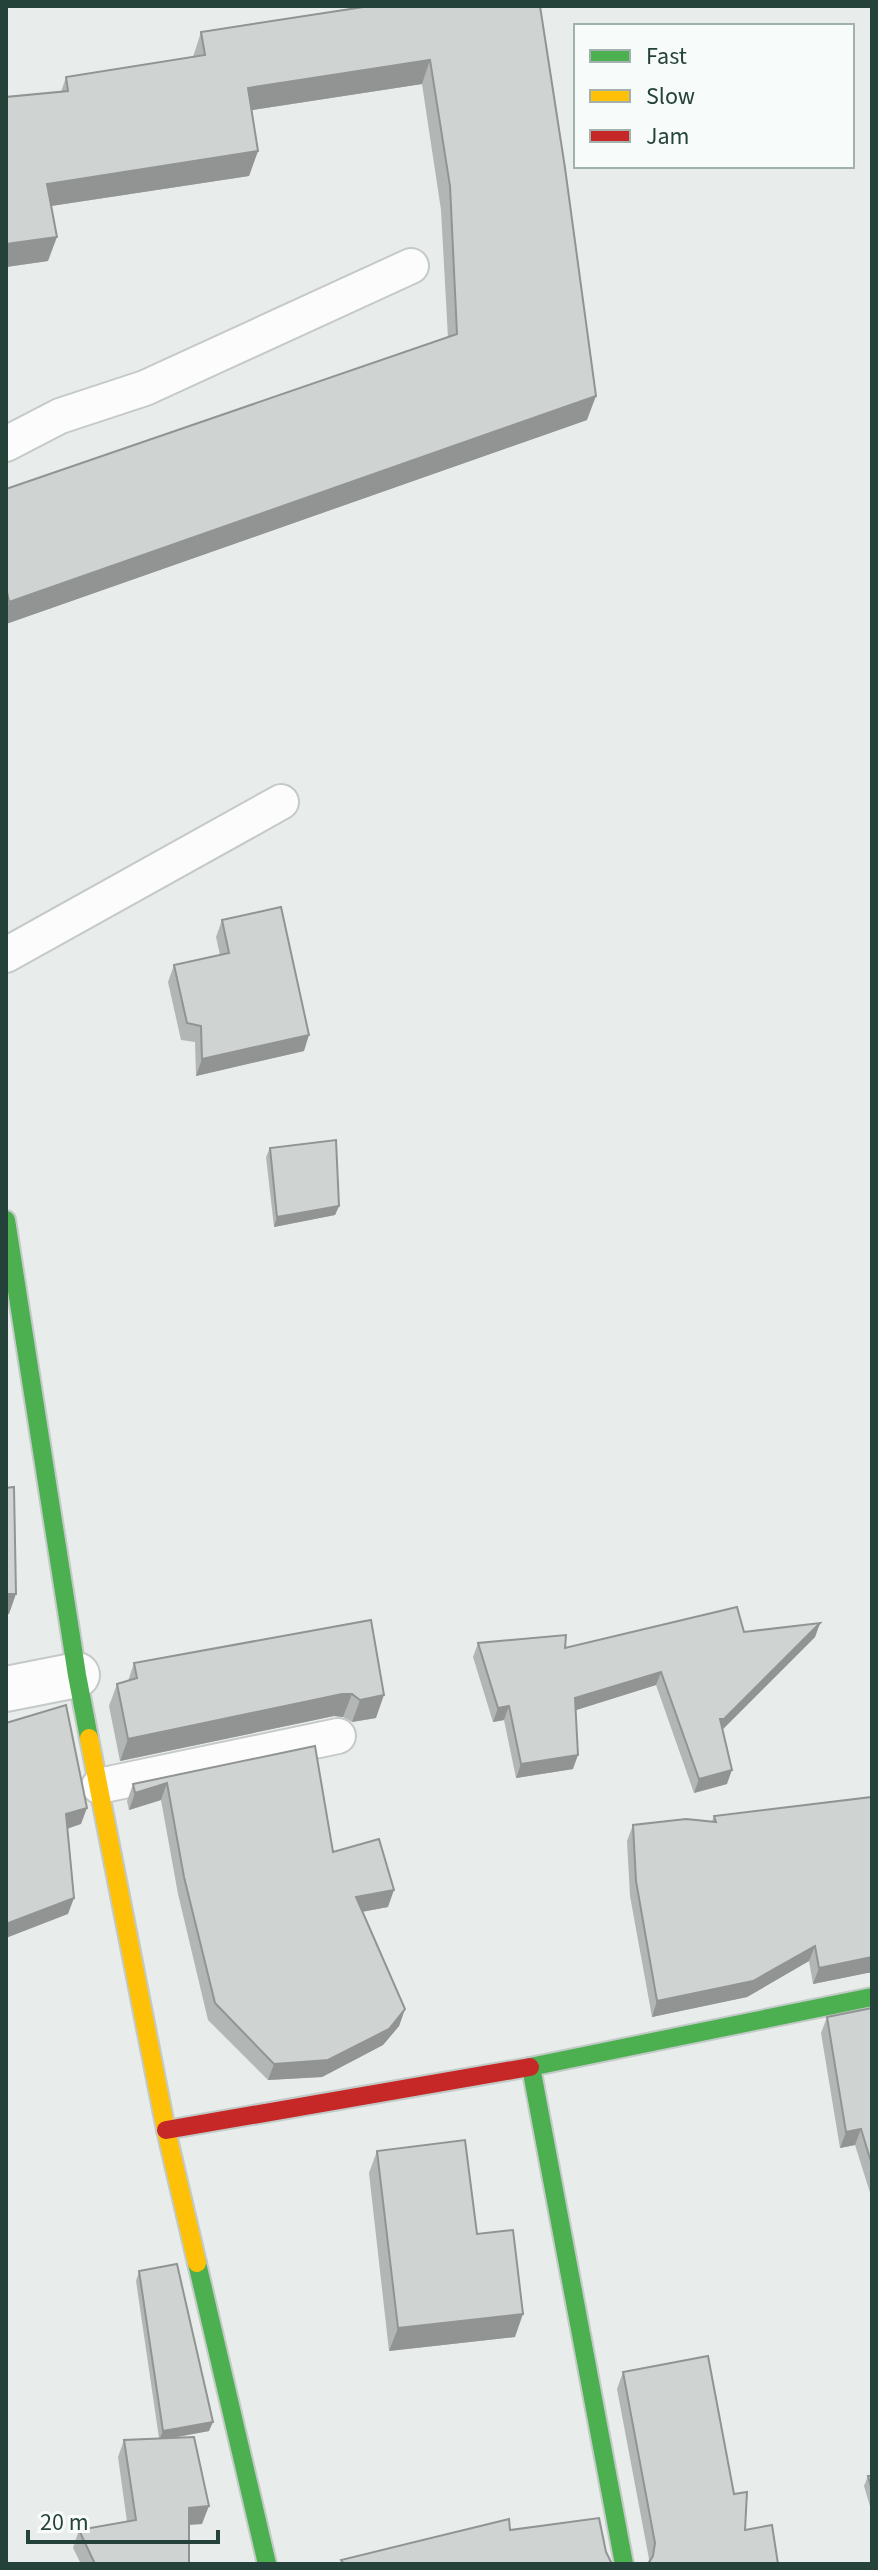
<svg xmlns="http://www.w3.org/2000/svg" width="878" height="2570" font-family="'Source Sans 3',sans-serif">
	<rect width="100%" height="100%" fill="#e8edeb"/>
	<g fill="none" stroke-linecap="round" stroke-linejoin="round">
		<defs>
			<path id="lane" d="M 6,444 L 60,416 L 145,388 L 411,266
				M 6,955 L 281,802
				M 99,1786 L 338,1736"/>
			<path id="street" d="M 6,1689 L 77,1675"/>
			<path id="fast" d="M 6,1220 L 77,1675 L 89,1738
				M 530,2067 L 872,1997
				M 531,2067 L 624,2564
				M 197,2263 L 267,2564"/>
			<path id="slow" d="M 89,1738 L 166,2130 L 197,2263"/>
			<path id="jam" d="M 166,2130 L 530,2067"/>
		</defs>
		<use href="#lane" stroke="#c5cac8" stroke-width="38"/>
		<use href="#street" stroke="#c5cac8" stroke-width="48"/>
		<use href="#fast" stroke="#c3cbc8" stroke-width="22"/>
		<use href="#slow" stroke="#c3cbc8" stroke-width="22"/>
		<use href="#jam" stroke="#c3cbc8" stroke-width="22"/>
		<use href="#lane" stroke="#fcfcfc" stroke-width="34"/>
		<use href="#street" stroke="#fcfcfc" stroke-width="44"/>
		<use href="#fast" stroke="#4caf50" stroke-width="18"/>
		<use href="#slow" stroke="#ffc107" stroke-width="18"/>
		<use href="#jam" stroke="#c62828" stroke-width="18"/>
	</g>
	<path fill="#b2b6b5" d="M 540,6 L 587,420 L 6,624 L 6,489 L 448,338 L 441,210 L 422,84 L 252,110 L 258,151 L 249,176 L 51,206 L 48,261 L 6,267 L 6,97 L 61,92 L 66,77 L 193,57 L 201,32 Z
		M 222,920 L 304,1051 L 196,1076 L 195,1042 L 181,1040 L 168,982 L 174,965 L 220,955 L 216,937 Z
		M 270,1148 L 339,1206 L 335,1215 L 274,1227 L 266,1157 Z
		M 371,1620 L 376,1718 L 352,1722 L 343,1717 L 334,1716 L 120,1761 L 109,1706 L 117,1684 L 128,1681 L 134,1663 Z
		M 820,1623 L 815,1637 L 722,1730 L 727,1784 L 694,1793 L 656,1685 L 576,1710 L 573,1769 L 516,1778 L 504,1720 L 493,1722 L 473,1657 L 478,1643 L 565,1648 L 744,1632 Z
		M 315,1746 L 333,1852 L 388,1907 L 362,1912 L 405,2009 L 399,2026 L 383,2045 L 322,2077 L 268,2080 L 208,2020 L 178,1894 L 161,1800 L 129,1810 L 127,1801 L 133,1784 Z
		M 714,1816 L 867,1973 L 813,1984 L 809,1961 L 747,1997 L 652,2017 L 630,1896 L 627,1841 L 633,1825 L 712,1821 Z
		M 872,2008 L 872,2199 L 855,2145 L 840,2148 L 821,2033 L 827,2017 Z
		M 377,2151 L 477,2234 L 515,2337 L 389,2351 L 369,2173 Z
		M 139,2271 L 209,2431 L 173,2438 L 202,2524 L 189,2525 L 189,2564 L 81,2564 L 73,2548 L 79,2530 L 127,2522 L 118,2457 L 124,2440 L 159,2438 L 136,2281 Z
		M 623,2372 L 734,2494 L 745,2530 L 648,2564 L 649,2559 L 617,2389 Z
		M 868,2476 L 872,2476 L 872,2513 L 864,2486 Z"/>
	<path fill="#919493" d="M 430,60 L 422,84 L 240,112 L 248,88 Z
		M 258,151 L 249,176 L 38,208 L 47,184 Z
		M 57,237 L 48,261 L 6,267 L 6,244 Z
		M 596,396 L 587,420 L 6,624 L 6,610 L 9,602 Z
		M 309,1035 L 304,1051 L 196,1076 L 202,1059 Z
		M 339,1206 L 335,1215 L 274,1227 L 277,1217 Z
		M 6,1594 L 16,1594 L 9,1614 L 6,1614 Z
		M 820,1623 L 815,1637 L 719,1733 L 720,1719 Z
		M 661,1672 L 656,1685 L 570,1712 L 575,1698 Z
		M 342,1694 L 352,1694 L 343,1717 L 334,1716 L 120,1761 L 128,1739 Z
		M 384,1695 L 376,1718 L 352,1722 L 360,1700 Z
		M 509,1706 L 504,1720 L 493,1722 L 498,1708 Z
		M 578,1755 L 573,1769 L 516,1778 L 521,1764 Z
		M 732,1770 L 727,1784 L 694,1793 L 699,1779 Z
		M 167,1783 L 161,1800 L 129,1810 L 135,1793 Z
		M 87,1808 L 81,1824 L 61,1831 L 66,1814 Z
		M 394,1890 L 388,1907 L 350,1914 L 356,1897 Z
		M 74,1898 L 68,1914 L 6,1938 L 6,1924 Z
		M 815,1946 L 809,1961 L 747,1997 L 652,2017 L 657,2001 Z
		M 872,1957 L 872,1973 L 867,1973 L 813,1984 L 819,1968 Z
		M 405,2009 L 399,2026 L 383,2045 L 322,2077 L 268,2080 L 274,2064 Z
		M 861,2129 L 855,2145 L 840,2148 L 846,2132 Z
		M 523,2314 L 515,2337 L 389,2351 L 398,2328 Z
		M 213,2422 L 209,2431 L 159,2440 L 163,2431 Z
		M 209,2506 L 202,2524 L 183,2525 L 189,2508 Z"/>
	<path fill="#cfd4d2" stroke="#919493" stroke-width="2" d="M 370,6 L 540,6 L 565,168 L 596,396 L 9,602 L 6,587 L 6,489 L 457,334 L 450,186 L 430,60 L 248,88 L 258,151 L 47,184 L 57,237 L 6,244 L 6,97 L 68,91 L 66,77 L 205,55 L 201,32 Z
		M 281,907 L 309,1035 L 202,1059 L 201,1026 L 187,1023 L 174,965 L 229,953 L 222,920 Z
		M 336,1140 L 339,1206 L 277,1217 L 270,1148 Z
		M 14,1487 L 16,1594 L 6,1594 L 6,1488 Z
		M 737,1607 L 744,1632 L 820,1623 L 724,1719 L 720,1719 L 732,1770 L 699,1779 L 661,1672 L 575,1698 L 578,1755 L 521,1764 L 509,1706 L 498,1708 L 478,1643 L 566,1635 L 565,1648 Z
		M 371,1620 L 384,1695 L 360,1700 L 352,1694 L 342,1694 L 128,1739 L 117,1684 L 137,1678 L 134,1663 Z
		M 66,1705 L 87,1808 L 66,1814 L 74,1898 L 6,1924 L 6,1723 Z
		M 315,1746 L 333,1852 L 379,1839 L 394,1890 L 356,1897 L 405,2009 L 389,2029 L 328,2060 L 274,2064 L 215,2003 L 184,1877 L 167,1783 L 135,1793 L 133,1784 Z
		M 872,1797 L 872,1957 L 819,1968 L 815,1946 L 753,1981 L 657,2001 L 636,1881 L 633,1825 L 686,1819 L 716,1822 L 714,1816 Z
		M 872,2008 L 872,2165 L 861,2129 L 846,2132 L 827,2017 Z
		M 465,2140 L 477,2234 L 513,2230 L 523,2314 L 398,2328 L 377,2151 Z
		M 177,2264 L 213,2422 L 163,2431 L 139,2271 Z
		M 708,2356 L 734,2494 L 747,2492 L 745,2530 L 772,2525 L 778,2564 L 648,2564 L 653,2556 L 655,2543 L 623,2372 Z
		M 194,2437 L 209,2506 L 189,2508 L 189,2564 L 95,2564 L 79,2530 L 136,2520 L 124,2440 Z
		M 868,2476 L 872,2476 L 872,2491 Z
		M 599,2518 L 606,2552 L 612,2564 L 344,2564 L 341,2560 L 509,2519 L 510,2530 Z"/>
	<rect width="878" height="2570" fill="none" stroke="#24423a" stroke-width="16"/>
	<rect x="574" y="24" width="280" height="144" fill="#f7fbf9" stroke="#a3b1ad" stroke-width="2"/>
	<rect x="590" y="50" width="40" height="12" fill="#4caf50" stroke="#a3b1ad" stroke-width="2"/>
	<text x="646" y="64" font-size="24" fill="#24423a">Fast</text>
	<rect x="590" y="90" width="40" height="12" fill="#ffc107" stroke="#a3b1ad" stroke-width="2"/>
	<text x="646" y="104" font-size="24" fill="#24423a">Slow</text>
	<rect x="590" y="130" width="40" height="12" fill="#c62828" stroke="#a3b1ad" stroke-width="2"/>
	<text x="646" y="144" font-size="24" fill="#24423a">Jam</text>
	<path d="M28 2530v12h190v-12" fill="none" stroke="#24423a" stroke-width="4"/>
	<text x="40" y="2530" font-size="24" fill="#24423a" stroke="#f7fbf9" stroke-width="6" paint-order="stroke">20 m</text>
</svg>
